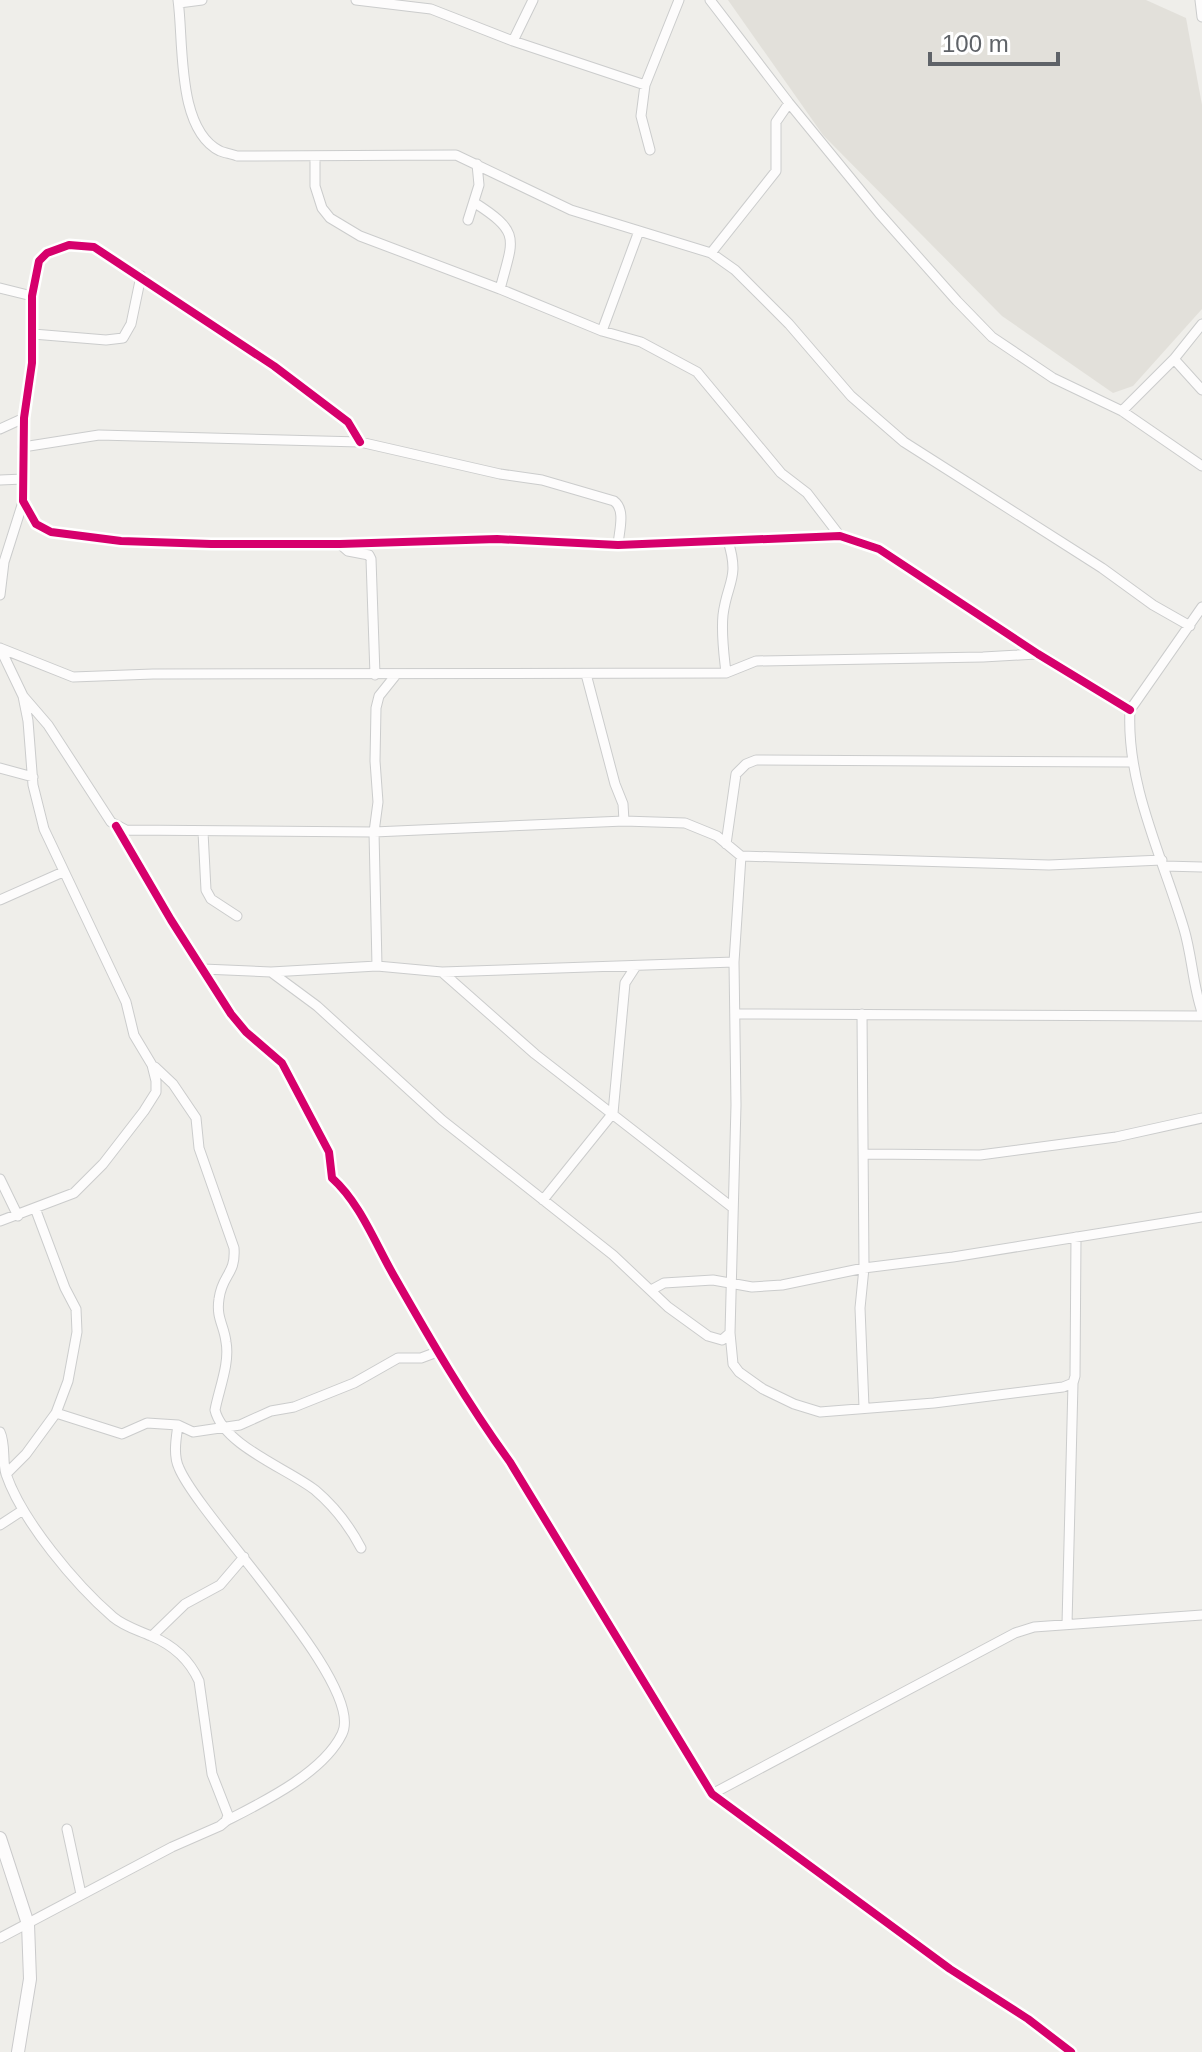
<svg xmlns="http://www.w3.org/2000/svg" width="1202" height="2052" font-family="Helvetica,sans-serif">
	<rect width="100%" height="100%" fill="#efeeea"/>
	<path fill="#e2e0da" d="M 728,0 L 1146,0 L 1186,18 L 1202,105 L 1202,309 L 1133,386 L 1113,393 L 1002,316 L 823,135 Z"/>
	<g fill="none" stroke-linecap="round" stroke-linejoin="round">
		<defs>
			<path id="street" d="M 178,0 C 184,42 176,129 220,151 C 225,153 232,154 237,156 L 456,155 L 571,210 L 711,253 L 735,270 L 789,324 L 851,396 L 904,442 L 1102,568 L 1153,605 L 1190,626
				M 356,0 L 431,9 L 513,41 L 645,85
				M 710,0 L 789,103 L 879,213 L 957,301 L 992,337 L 1053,378 L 1122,411 L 1202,466
				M 1200,0 L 1202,17
				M 179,3 L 202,0
				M 513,41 L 533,0
				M 650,150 L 641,116 L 645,85 L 679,0
				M 315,156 L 315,186 L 322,208 L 330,218 L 360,236 L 500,289 L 602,331 L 641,342 L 697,372 L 781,473 L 807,493 L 840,536
				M 475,203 C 522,233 513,239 500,289
				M 468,220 L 479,185 L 477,164
				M 711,253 L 776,171 L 776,122 L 789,103
				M 0,288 L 32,296
				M 602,331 L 639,231
				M 33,334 L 106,340 L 123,338 L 131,324 L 141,276
				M 1174,359 L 1202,390
				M 1122,411 L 1174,359 L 1202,324
				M 0,429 L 24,418
				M 360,442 L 348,422 L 274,366 L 94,247 L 69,245 L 47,253 L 39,261 L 32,296 L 32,363 L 24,418 L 23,501 L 36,524 L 51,532 L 121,541 L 211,544 L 340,544 L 497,539 L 618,545 L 840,536 L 879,549 L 1038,654 L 1130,710
				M 23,447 L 99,435 L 360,442 L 500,474 L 542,480 L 614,501 C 626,510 619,531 618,545
				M 0,480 L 23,479
				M 340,544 L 348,551 L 369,555 L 371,559 L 375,675
				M 0,595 L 4,562 L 23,502
				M 1202,607 L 1130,710 C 1126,785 1163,858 1184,929 C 1192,956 1193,986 1202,1012
				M 0,648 L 73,677 L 153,674 L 726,673 L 756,661 L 983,657 L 1036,654
				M 0,648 L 23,696 L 28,721 L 33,785 L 44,829 L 126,1002 L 134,1035 L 152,1065 L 156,1081 L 156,1092 L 144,1111 L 103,1164 L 74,1193 L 0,1221
				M 726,673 C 724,654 721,635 723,615 C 727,582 740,579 728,541
				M 586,674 L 615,784 L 623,804 L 624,821
				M 23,696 L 48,725 L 111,822 L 126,830 L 374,832 L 624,821 L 685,823 L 717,836 L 741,856 L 1049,865 L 1162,860
				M 0,768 L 33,777
				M 116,826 L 171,920 L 231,1014 L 246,1032 L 282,1063 L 329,1152 L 332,1178 C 360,1203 375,1243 394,1276 C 430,1339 467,1403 510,1462 L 712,1794 L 950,1969 L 1028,2019 L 1071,2052
				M 203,832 L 206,890 L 211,899 L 237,916
				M 726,844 L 736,774 L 746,764 L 756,760 L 1132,762
				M 741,856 L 734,962 L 736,1105 L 730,1333 L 733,1364 L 739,1372 L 763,1389 L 794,1404 L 820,1412 L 934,1403 L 1063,1387 L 1073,1383 L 1075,1376 L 1076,1237
				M 1164,866 L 1202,867
				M 0,900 L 63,872
				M 377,966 L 374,832 L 378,802 L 375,761 L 376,708 L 379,696 L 395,676
				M 203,969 L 271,972 L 377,966 L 442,972 L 734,962
				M 271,972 L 317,1006 L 442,1120 L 613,1255 L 668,1307 L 708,1336 L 722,1340 L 730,1333
				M 442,972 L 535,1054 L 733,1208
				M 736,1014 L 1202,1016
				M 862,1014 L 864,1268 L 860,1308 L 864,1407
				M 155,1067 L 173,1084 L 196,1118 L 199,1148 L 234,1248 C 236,1275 222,1274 219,1299 C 216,1318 224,1325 226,1342 C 230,1363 219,1389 215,1410 C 223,1445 288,1469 315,1490 C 335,1507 349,1525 361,1548
				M 863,1154 L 980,1155 L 1116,1137 L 1202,1118
				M 0,1179 L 18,1216
				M 543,1200 L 613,1113 L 625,983 L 636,966
				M 651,1290 L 664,1283 L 713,1280 L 752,1287 L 782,1285 L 864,1268 L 953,1257 L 1202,1217
				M 56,1413 L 122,1434 L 147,1423 L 178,1425 L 193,1432 L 240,1425 L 271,1411 L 294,1407 L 354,1383 L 398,1358 L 421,1358 L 437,1352
				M 178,1425 C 176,1439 173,1455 179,1468 C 201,1520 367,1685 342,1734 C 323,1773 263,1802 226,1821
				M 0,1432 C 6,1445 2,1461 6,1474 C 22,1521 76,1585 113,1617 C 125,1627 138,1630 151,1636 C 173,1645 190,1661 199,1681 L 212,1774 L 228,1815 L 226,1821 L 220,1826 L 172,1847 L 0,1938
				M 6,1474 L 26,1454 L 56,1413 L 68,1381 L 77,1332 L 76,1309 L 65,1288 L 35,1208
				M 0,1525 L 23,1510
				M 1067,1624 L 1073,1383
				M 152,1636 L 185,1604 L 220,1585 L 244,1557
				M 712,1794 L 1015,1633 L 1034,1627 L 1202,1615
				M 67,1829 L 81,1894"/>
			<path id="secondary" d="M 0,1838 L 28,1924 L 30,1979 L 18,2052"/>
		</defs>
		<use href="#street" stroke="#cbcccc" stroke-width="11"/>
		<use href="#secondary" stroke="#cacacb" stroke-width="14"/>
		<use href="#street" stroke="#fdfcfc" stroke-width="9"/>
		<use href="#secondary" stroke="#fdfcfc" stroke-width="12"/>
		<defs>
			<path id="cycleway" d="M 360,442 L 348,422 L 274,366 L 94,247 L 69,245 L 47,253 L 39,261 L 32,296 L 32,363 L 24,418 L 23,501 L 36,524 L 51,532 L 121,541 L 211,544 L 340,544 L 497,539 L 618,545 L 840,536 L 879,549 L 1038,654 L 1130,710
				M 116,826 L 171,920 L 231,1014 L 246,1032 L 282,1063 L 329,1152 L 332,1178 C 360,1203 375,1243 394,1276 C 430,1339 467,1403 510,1462 L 712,1794 L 950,1969 L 1028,2019 L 1071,2052"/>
		</defs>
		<use href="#cycleway" stroke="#fff" stroke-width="13"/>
		<use href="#cycleway" stroke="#d6006c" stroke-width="8"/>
	</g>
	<path d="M930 52v12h128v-12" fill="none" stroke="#5f6368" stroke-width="4"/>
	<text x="942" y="52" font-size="24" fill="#5f6368" stroke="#ffffff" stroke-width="6" paint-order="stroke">100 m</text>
</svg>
